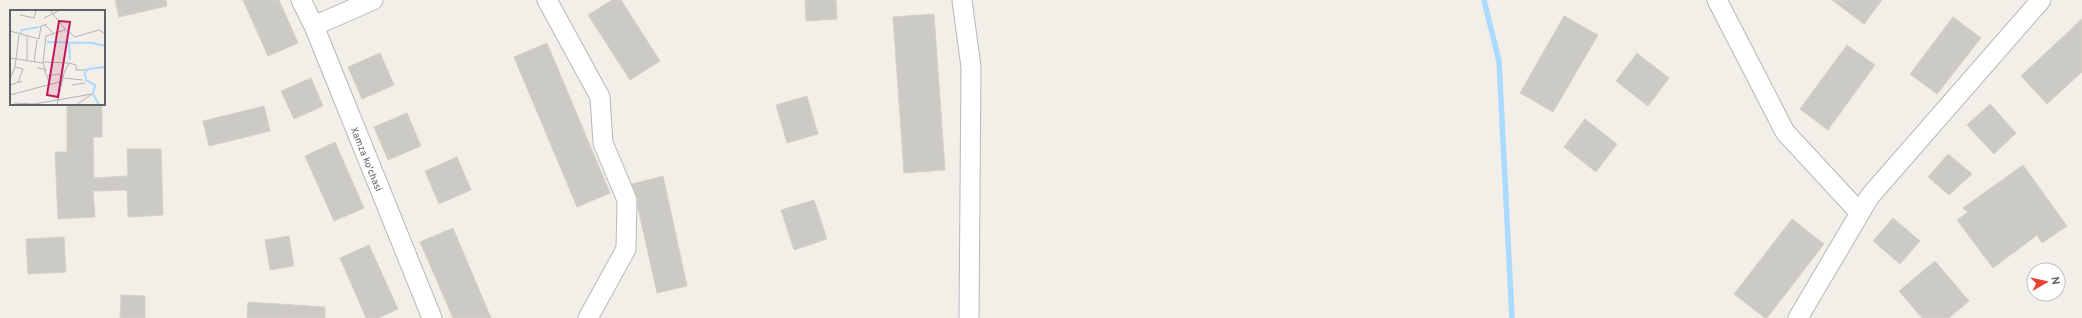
<svg xmlns="http://www.w3.org/2000/svg" width="2082" height="318" font-family="Overpass,sans-serif">
	<rect width="100%" height="100%" fill="#f1efe8"/>
	<g fill="none" stroke-linecap="round" stroke-linejoin="round">
		<path stroke="#aadaff" stroke-width="5.5" d="M 1484,0 L 1499,61 L 1512,318"/>
	</g>
	<path fill="#cccac5" stroke="#d6d1c6" d="M 115,0 L 166,0 L 167,6 L 119,17 Z
		M 243,0 L 279,0 L 298,43 L 268,56 Z
		M 612,0 L 621,0 L 660,61 L 630,80 L 588,15 Z
		M 805,0 L 836,0 L 837,19 L 806,21 Z
		M 1832,0 L 1882,0 L 1864,24 Z
		M 934,14 L 945,170 L 904,173 L 893,17 Z
		M 1564,16 L 1598,35 L 1553,112 L 1520,93 Z
		M 1953,17 L 1981,38 L 1937,94 L 1910,74 Z
		M 2082,19 L 2082,72 L 2047,104 L 2021,76 Z
		M 547,43 L 610,193 L 577,207 L 514,57 Z
		M 1847,45 L 1875,65 L 1828,130 L 1800,109 Z
		M 380,53 L 394,85 L 362,99 L 348,67 Z
		M 1637,53 L 1669,78 L 1648,106 L 1616,81 Z
		M 311,78 L 323,106 L 294,119 L 281,91 Z
		M 807,96 L 818,134 L 787,143 L 776,105 Z
		M 1990,104 L 2016,133 L 1994,154 L 1967,125 Z
		M 67,105 L 102,105 L 102,137 L 93,137 L 94,178 L 128,176 L 127,149 L 161,149 L 163,215 L 128,217 L 127,190 L 93,191 L 95,217 L 58,219 L 55,152 L 67,152 Z
		M 264,106 L 270,131 L 209,146 L 203,121 Z
		M 407,113 L 421,146 L 388,160 L 374,127 Z
		M 1585,119 L 1617,144 L 1596,172 L 1564,147 Z
		M 335,142 L 364,208 L 334,221 L 305,156 Z
		M 1948,154 L 1972,174 L 1949,195 L 1928,177 Z
		M 457,157 L 471,190 L 439,204 L 425,171 Z
		M 2023,165 L 2067,226 L 2042,243 L 2037,235 L 1993,268 L 1957,220 L 1968,212 L 1963,208 Z
		M 663,176 L 687,286 L 657,293 L 638,208 L 637,196 L 632,184 Z
		M 814,200 L 827,239 L 794,250 L 781,210 Z
		M 1893,218 L 1920,241 L 1900,264 L 1873,241 Z
		M 1792,219 L 1824,244 L 1767,318 L 1765,318 L 1734,294 Z
		M 453,228 L 483,299 L 491,318 L 453,318 L 420,242 Z
		M 289,236 L 294,266 L 270,270 L 265,240 Z
		M 64,237 L 66,272 L 28,274 L 26,239 Z
		M 369,245 L 398,309 L 379,318 L 366,318 L 340,258 Z
		M 1935,261 L 1969,301 L 1949,318 L 1922,318 L 1899,291 Z
		M 121,295 L 145,296 L 145,318 L 120,318 Z
		M 248,302 L 325,307 L 325,318 L 247,318 Z"/>
	<g fill="none" stroke-linecap="round" stroke-linejoin="round">
		<defs>
			<path id="minor" d="M 301,0 L 314,26 L 432,318
				M 547,0 L 600,97 L 603,143 L 627,200 L 626,249 L 588,318
				M 962,0 L 971,67 L 969,318
				M 1717,0 L 1785,132 L 1860,213
				M 314,26 L 373,0
				M 1798,318 L 1870,196 L 2041,0"/>
		</defs>
		<use href="#minor" stroke="#b5b8bc" stroke-width="21"/>
		<use href="#minor" stroke="#fff" stroke-width="19"/>
	</g>
	<g text-anchor="middle" stroke-width="3.5" stroke-linejoin="round" paint-order="stroke">
		<g font-size="10" fill="#5f6368" stroke="#fff">
			<text transform="translate(367 159) rotate(68)" y="4">Xamza ko'chasi</text>
		</g>
	</g>
	<g transform="translate(10 10)">
		<rect width="95" height="95" fill="#f1efe8"/>
		<path fill="none" stroke="#aadaff" stroke-width="2" d="M 11,24 L 12,20 L 29,17M 37,32 L 83,33 L 95,36M 59,33 L 60,50M 89,95 L 83,84 L 85,75 L 76,70 L 75,63 L 78,59 L 95,57"/>
		<path fill="none" stroke="#b3b3b1" stroke-width="1" d="M 40,0 L 55,19 L 65,27 L 89,20 L 95,24M 10,5 L 24,8 L 26,1 L 24,0M 34,8 L 50,0M 37,14 L 35,15 L 44,24M 0,21 L 29,29 L 31,16 L 35,15M 0,48 L 33,53M 17,51 L 17,27M 24,52 L 27,30M 33,52 L 59,53 L 66,55 L 66,60 L 76,60M 5,57 L 13,59 L 8,72M 27,58 L 34,59 L 40,74M 36,61 L 33,53 L 36,26 L 55,20M 38,66 L 48,64 L 53,67M 53,68 L 73,70M 0,69 L 5,57 L 9,25M 0,75 L 12,71M 62,75 L 75,73M 0,85 L 53,71M 4,93 L 24,94 L 82,84M 47,95 L 54,63 L 59,53M 66,95 L 82,84"/>
		<path fill="#c2185b" fill-opacity="0.15" stroke="#c2185b" stroke-width="2" d="M 49,11 L 60,12 L 48,87 L 37,85 Z"/>
		<rect width="95" height="95" fill="none" stroke="#5f6368" stroke-width="2"/>
	</g>
	<g transform="translate(2046 282) rotate(81)"><circle r="19" fill="#ffffff" stroke="#bfc1c3"/>
	<path d="M0-3L7 15L0 10L-7 15Z" fill="#ea4335"/>
	<text y="-6" font-size="11" font-weight="bold" text-anchor="middle" fill="#5f6368">N</text>
	</g>
</svg>
